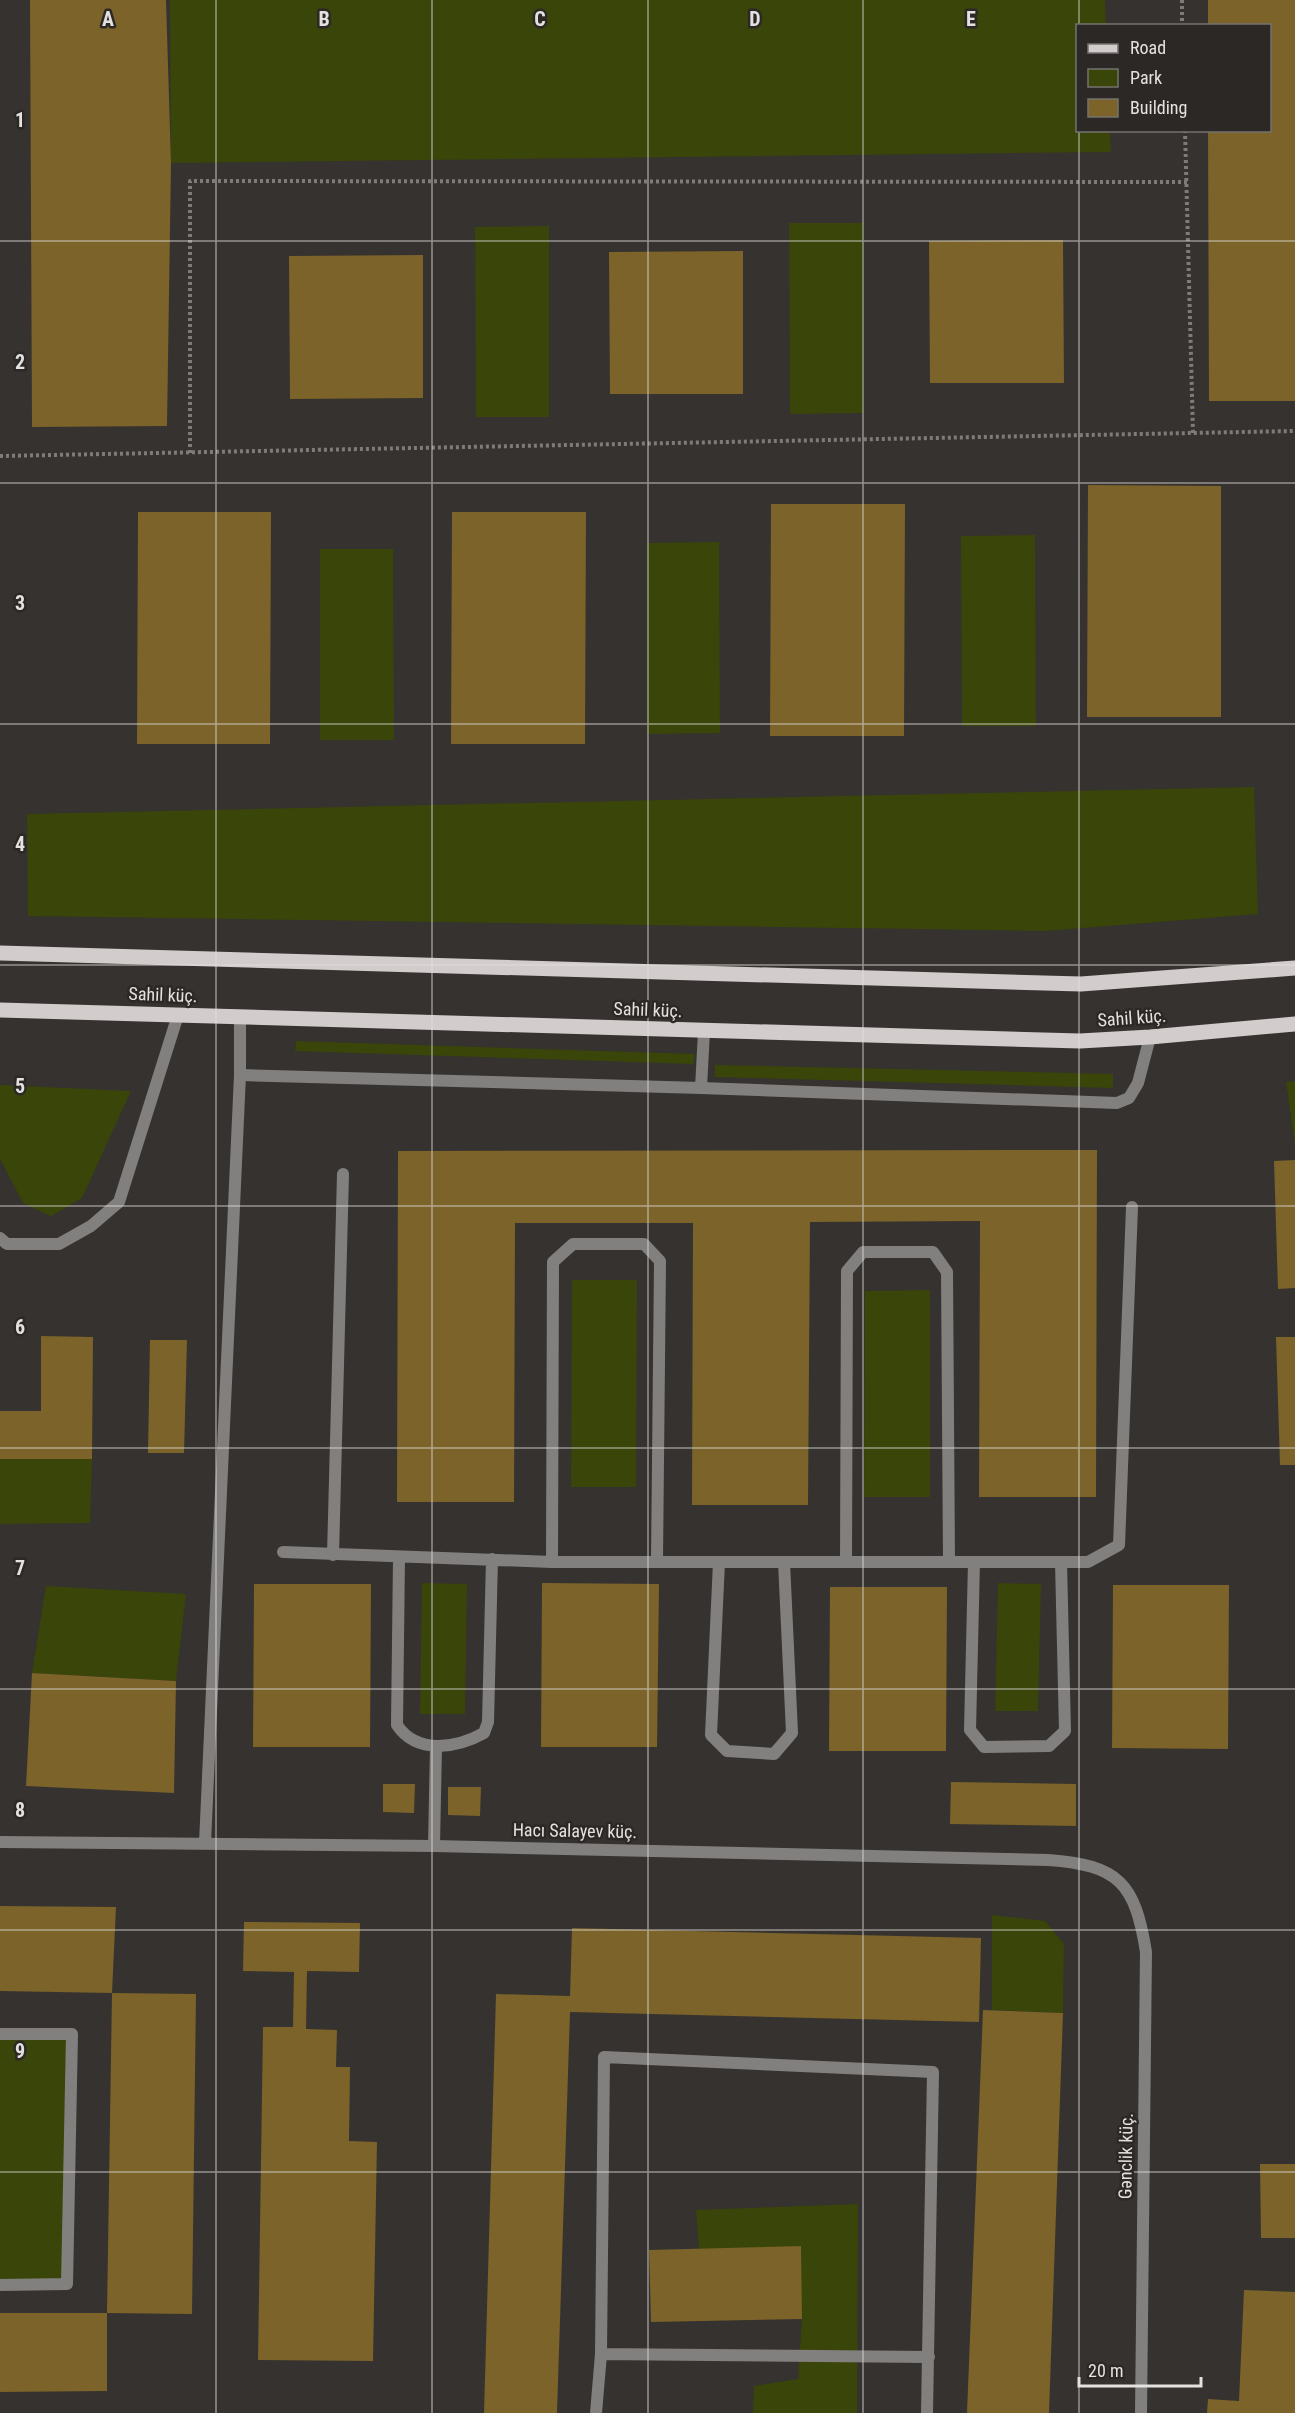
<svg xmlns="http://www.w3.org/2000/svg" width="1295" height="2413" font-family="'Roboto Condensed',sans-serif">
	<rect width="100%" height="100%" fill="#36322f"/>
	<path fill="#394509" d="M 170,0 L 1105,0 L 1106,25 L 1078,26 L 1078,130 L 1110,131 L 1111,152 L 171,163 Z
		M 789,223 L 863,223 L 863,413 L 790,414 Z
		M 549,226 L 549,417 L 476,417 L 475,227 Z
		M 1035,535 L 1036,726 L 962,726 L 961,536 Z
		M 719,542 L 720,733 L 647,734 L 647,543 Z
		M 320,549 L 393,549 L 394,740 L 320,740 Z
		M 1254,787 L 1258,914 L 1045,931 L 28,916 L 27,814 Z
		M 296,1041 L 695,1054 L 693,1064 L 295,1051 Z
		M 715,1065 L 1113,1074 L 1113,1088 L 715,1077 Z
		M 1295,1081 L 1295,1144 L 1286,1082 Z
		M 0,1085 L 131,1091 L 82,1198 L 51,1216 L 23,1203 L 0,1159 Z
		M 572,1280 L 637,1280 L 636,1487 L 571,1487 Z
		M 930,1290 L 930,1497 L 864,1497 L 865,1291 Z
		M 0,1459 L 92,1459 L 90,1523 L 0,1524 Z
		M 422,1583 L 467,1584 L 465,1714 L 420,1714 Z
		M 998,1583 L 1041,1584 L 1038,1711 L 995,1711 Z
		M 46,1586 L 186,1594 L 176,1681 L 32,1673 Z
		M 992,1915 L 1045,1921 L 1064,1944 L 1063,2013 L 992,2010 Z
		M 0,2034 L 72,2034 L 67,2284 L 0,2285 Z
		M 858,2204 L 857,2413 L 753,2413 L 754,2386 L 798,2379 L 802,2319 L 699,2249 L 696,2210 Z"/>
	<path fill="#7b6329" d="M 30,0 L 166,0 L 171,163 L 167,426 L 32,427 Z
		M 1208,0 L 1295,0 L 1295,401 L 1209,401 L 1208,130 L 1270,130 L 1270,26 L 1208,26 Z
		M 1063,240 L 1064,383 L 930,383 L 929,241 Z
		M 743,251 L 743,394 L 610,394 L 609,252 Z
		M 423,255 L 423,398 L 290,399 L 289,256 Z
		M 1088,485 L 1221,486 L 1221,717 L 1087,717 Z
		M 771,504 L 905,504 L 904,736 L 770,736 Z
		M 138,512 L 271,512 L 270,744 L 137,744 Z
		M 452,512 L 586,512 L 585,744 L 451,744 Z
		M 1097,1150 L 1096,1497 L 979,1497 L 980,1221 L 810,1222 L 808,1505 L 692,1505 L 693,1223 L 515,1223 L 514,1502 L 397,1502 L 398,1151 Z
		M 1295,1160 L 1295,1288 L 1278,1289 L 1274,1161 Z
		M 41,1336 L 93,1337 L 92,1459 L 0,1459 L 0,1411 L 41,1411 Z
		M 1276,1337 L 1295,1337 L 1295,1465 L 1280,1465 Z
		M 150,1340 L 187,1340 L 184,1453 L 148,1453 Z
		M 542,1583 L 659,1584 L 657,1747 L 541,1747 Z
		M 254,1584 L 371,1584 L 370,1747 L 253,1747 Z
		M 1113,1585 L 1229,1585 L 1228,1749 L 1112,1748 Z
		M 830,1587 L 947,1587 L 946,1751 L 829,1751 Z
		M 32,1673 L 176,1681 L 174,1793 L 26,1786 Z
		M 951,1782 L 1076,1784 L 1076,1826 L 950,1824 Z
		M 383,1784 L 415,1784 L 414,1813 L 383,1812 Z
		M 448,1787 L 481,1787 L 480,1816 L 448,1815 Z
		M 0,1906 L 116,1907 L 112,1993 L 0,1991 Z
		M 244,1922 L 360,1923 L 359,1972 L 307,1971 L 306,2029 L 337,2030 L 336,2067 L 350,2067 L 349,2141 L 377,2142 L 373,2361 L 258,2360 L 263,2027 L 293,2027 L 294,1972 L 243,1971 Z
		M 572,1928 L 981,1938 L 979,2022 L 570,2012 L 557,2413 L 484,2413 L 496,1994 L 570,1996 Z
		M 112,1993 L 196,1994 L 192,2314 L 107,2313 L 107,2391 L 0,2392 L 0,2313 L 107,2313 Z
		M 983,2010 L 1063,2013 L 1049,2413 L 967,2413 Z
		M 1260,2164 L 1295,2164 L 1295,2238 L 1261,2238 Z
		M 801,2246 L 802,2319 L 651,2322 L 649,2250 Z
		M 1244,2290 L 1295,2292 L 1295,2413 L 1207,2413 L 1208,2399 L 1239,2401 Z"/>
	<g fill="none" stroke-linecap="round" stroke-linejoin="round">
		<path stroke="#7e7b79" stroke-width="4" stroke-dasharray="3 3" stroke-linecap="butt" d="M 1182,0 L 1182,26
			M 1185,130 L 1193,433
			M 190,453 L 190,181 L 1187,182
			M 0,456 L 1295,431"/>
		<path stroke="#827f7f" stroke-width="12" d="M 240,1075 L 701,1088 L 1117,1103 L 1129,1098 L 1138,1083 L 1150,1037
			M 701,1088 L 704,1031
			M 0,1238 L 7,1244 L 59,1244 L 91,1226 L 119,1202 L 178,1015
			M 283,1552 L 552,1562 L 1088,1562 L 1119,1545 L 1132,1207
			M 333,1555 L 343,1174
			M 399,1557 L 397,1725 C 417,1755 457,1748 484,1733 L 488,1722 L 492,1559
			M 552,1562 L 553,1262 L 573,1244 L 644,1244 L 660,1261 L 657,1561
			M 719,1562 L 711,1735 L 727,1751 L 774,1754 L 792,1733 L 784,1562
			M 846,1562 L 847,1271 L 863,1252 L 933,1252 L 947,1272 L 949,1562
			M 974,1562 L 970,1730 L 984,1747 L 1049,1746 L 1065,1731 L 1061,1562
			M 434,1846 L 436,1746
			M 0,2034 L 72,2034 L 67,2284 L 0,2285
			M 596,2413 L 601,2354
			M 927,2413 L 933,2072 L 604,2057 L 601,2354 L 929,2357"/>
		<path stroke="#827f7f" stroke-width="12" d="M 0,1842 L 434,1846 L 1048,1860 C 1119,1865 1135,1883 1146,1952 L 1141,2413
			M 205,1843 L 240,1075 L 240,1018"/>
		<path stroke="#d2cccc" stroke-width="15" d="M 0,953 L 1081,984 L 1295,968
			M 0,1010 L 1080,1041 L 1150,1037 L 1295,1024"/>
	</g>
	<path fill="none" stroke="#e4e2e0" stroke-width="1.5" stroke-opacity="0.55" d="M 216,0 L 216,2413M 432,0 L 432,2413M 648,0 L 648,2413M 863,0 L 863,2413M 1079,0 L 1079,26M 1079,130 L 1079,2413M 0,241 L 1295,241M 0,483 L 1295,483M 0,724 L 1295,724M 0,965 L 1295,965M 0,1206 L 1295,1206M 0,1448 L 1295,1448M 0,1689 L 1295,1689M 0,1930 L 1295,1930M 0,2172 L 1295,2172"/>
	<g text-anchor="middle" stroke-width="5" stroke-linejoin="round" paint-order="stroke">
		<g font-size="18" fill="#e4e2e0" stroke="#2c2825">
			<text transform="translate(163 995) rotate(2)" y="6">Sahil küç.</text>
			<text transform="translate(648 1010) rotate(2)" y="6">Sahil küç.</text>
			<text transform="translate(1132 1018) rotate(-4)" y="6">Sahil küç.</text>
			<text transform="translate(575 1831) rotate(1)" y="6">Hacı Salayev küç.</text>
			<text transform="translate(1126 2156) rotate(-89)" y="6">Gənclik küç.</text>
		</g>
	</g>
	<g font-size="20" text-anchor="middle" font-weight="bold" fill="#e4e2e0" stroke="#2c2825" stroke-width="5" stroke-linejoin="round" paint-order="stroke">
		<text x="108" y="26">A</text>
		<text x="324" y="26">B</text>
		<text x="540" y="26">C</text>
		<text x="755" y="26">D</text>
		<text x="971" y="26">E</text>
		<text x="20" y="127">1</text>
		<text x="20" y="369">2</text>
		<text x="20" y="610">3</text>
		<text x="20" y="851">4</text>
		<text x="20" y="1093">5</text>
		<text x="20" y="1334">6</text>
		<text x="20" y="1575">7</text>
		<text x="20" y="1817">8</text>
		<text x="20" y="2058">9</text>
	</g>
	<rect x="1076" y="24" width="195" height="108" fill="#2c2825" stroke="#767270" stroke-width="1.5"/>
	<rect x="1088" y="44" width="30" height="9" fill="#d2cccc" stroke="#767270" stroke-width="1.5"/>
	<text x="1130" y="54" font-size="18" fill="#e4e2e0">Road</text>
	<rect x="1088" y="69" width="30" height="18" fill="#394509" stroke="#767270" stroke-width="1.5"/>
	<text x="1130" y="84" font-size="18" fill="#e4e2e0">Park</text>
	<rect x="1088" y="99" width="30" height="18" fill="#7b6329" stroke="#767270" stroke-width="1.5"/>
	<text x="1130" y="114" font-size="18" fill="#e4e2e0">Building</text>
	<path d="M1079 2377v9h122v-9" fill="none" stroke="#e4e2e0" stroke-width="3"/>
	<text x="1088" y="2377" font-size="18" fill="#e4e2e0" stroke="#2c2825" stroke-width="4.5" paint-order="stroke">20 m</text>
</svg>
